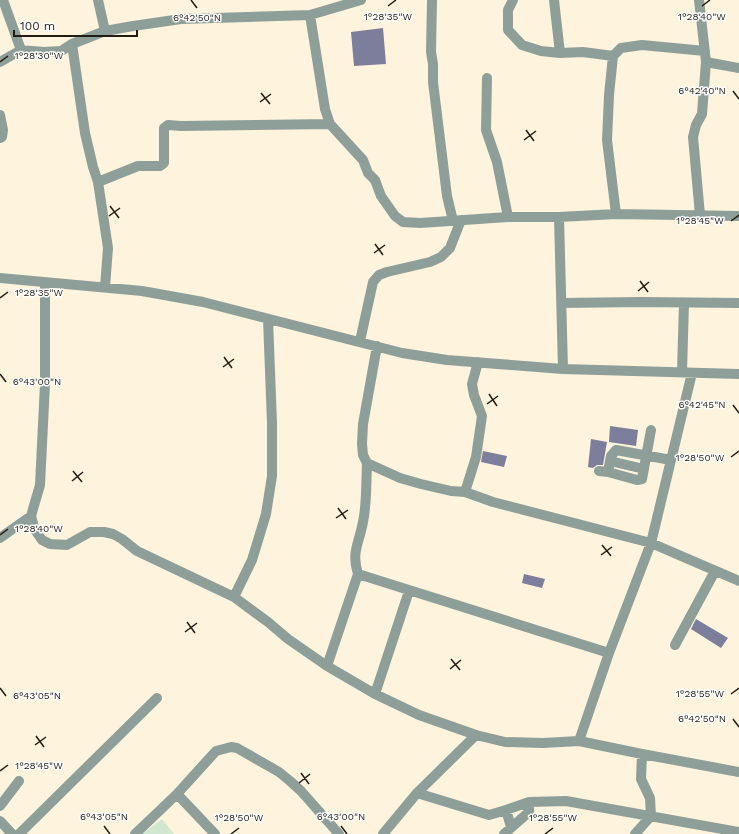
<svg xmlns="http://www.w3.org/2000/svg" width="739" height="834" font-family="'Work Sans',sans-serif">
	<rect width="100%" height="100%" fill="#fef3dd"/>
	<path fill="#d1e7cf" d="M 162,819 L 174,834 L 142,834 Z"/>
	<path fill="#7d7d9c" d="M 383,28 L 386,64 L 354,66 L 351,32 Z
		M 610,426 L 638,430 L 636,446 L 609,442 Z
		M 591,439 L 607,442 L 603,465 L 597,465 L 593,468 L 588,467 Z
		M 483,451 L 507,456 L 504,467 L 481,462 Z
		M 524,574 L 545,579 L 542,588 L 522,583 Z
		M 696,619 L 728,638 L 721,648 L 691,629 Z"/>
	<g fill="none" stroke-linecap="round" stroke-linejoin="round">
		<path stroke="#8e9f9a" stroke-width="10" d="M 3,0 L 21,50 L 44,52 L 61,51 L 72,44 L 105,31 L 133,26 L 181,19 L 310,15 L 361,0
			M 98,0 L 105,31
			M 432,0 L 431,52 L 433,64 L 433,82 L 447,196 L 453,221
			M 513,0 L 508,10 L 508,30 L 522,45 L 541,51 L 560,53 L 583,52 L 613,56
			M 554,0 L 560,53
			M 699,0 L 706,62 L 702,114 L 696,125 L 693,137 L 700,215
			M 310,15 L 325,109 L 330,124 L 363,160 L 368,173 L 375,180 L 381,196 L 395,216 L 403,222 L 420,223 L 508,217 L 559,217 L 616,214 L 739,216
			M 72,44 L 85,133 L 93,167 L 98,182 L 108,248 L 105,287
			M 0,62 L 21,50
			M 706,62 L 739,68
			M 487,78 L 486,130 L 497,162 L 508,217
			M 0,115 L 3,130 L 2,137 L 0,138
			M 98,182 L 138,166 L 160,166 L 164,163 L 164,128 L 168,125 L 181,126 L 330,124
			M 616,214 L 607,140 L 609,95 L 613,56 L 621,48 L 642,45 L 705,51
			M 559,217 L 563,369
			M 0,278 L 142,291 L 203,302 L 402,353 L 447,360 L 563,369 L 739,374
			M 45,283 L 45,384 L 40,485 L 31,516 L 35,530 L 42,540 L 50,544 L 67,545 L 90,532 L 104,532 L 113,534 L 122,539 L 137,551 L 234,597 L 268,622 L 288,639 L 327,666 L 375,694 L 419,715 L 476,735 L 505,742 L 543,743 L 579,741 L 642,754 L 739,772
			M 562,303 L 641,302 L 739,303
			M 360,341 L 373,282 L 379,275 L 387,272 L 430,262 L 441,257 L 450,248 L 461,220
			M 682,372 L 684,303
			M 610,461 L 644,469
			M 367,463 L 400,478 L 421,484 L 451,491 L 465,492 L 493,502 L 651,543 L 739,581
			M 599,471 L 608,472 L 637,480 L 642,479 L 651,430
			M 608,472 L 611,456 L 616,450 L 671,460
			M 465,492 L 476,457 L 482,416 L 474,395 L 472,384 L 478,362
			M 0,538 L 31,516
			M 358,574 L 609,653
			M 234,597 L 252,560 L 266,514 L 272,476 L 272,423 L 268,319
			M 675,645 L 715,571
			M 327,666 L 358,574 C 351,552 359,544 363,522 C 367,503 366,483 367,463 L 363,455 L 362,444 L 363,424 L 377,346
			M 375,694 L 409,591
			M 579,741 L 609,653 L 651,543 L 692,373
			M 417,793 L 489,815 L 506,810 L 511,827
			M 177,794 L 215,834
			M 0,806 L 19,781
			M 506,810 L 529,802 L 566,801 L 739,832
			M 0,821 L 12,834
			M 19,834 L 157,698
			M 135,834 L 177,794 L 216,751 L 231,747 L 237,748 L 279,772 L 290,781 L 301,791 L 339,834
			M 383,834 L 417,793 L 476,735
			M 504,834 L 529,812 L 529,802
			M 635,834 L 651,816 L 650,798 L 641,779 L 642,754"/>
	</g>
	<path fill="none" stroke="#211c13" stroke-width="1.5" d="M 191,0 L 197,8M 388,6 L 396,0M 702,6 L 710,0M 0,62 L 8,56M 733,91 L 739,99M 261,93 L 270,104M 260,102 L 271,94M 526,130 L 534,141M 524,140 L 536,131M 110,206 L 119,218M 109,216 L 120,208M 731,221 L 739,215M 375,244 L 383,255M 374,253 L 385,245M 640,281 L 648,292M 638,291 L 649,282M 0,298 L 8,292M 224,357 L 232,368M 223,367 L 234,359M 0,374 L 6,382M 489,394 L 497,406M 487,404 L 498,396M 733,405 L 739,413M 731,457 L 739,451M 73,471 L 82,482M 72,481 L 83,472M 338,508 L 346,519M 336,518 L 348,510M 0,535 L 8,529M 602,545 L 611,556M 601,555 L 612,547M 187,622 L 195,633M 185,632 L 197,623M 451,659 L 460,670M 450,669 L 461,660M 0,688 L 6,696M 731,694 L 739,688M 733,719 L 739,727M 36,736 L 44,747M 35,745 L 46,737M 0,771 L 8,765M 301,773 L 309,784M 299,783 L 310,774M 104,826 L 110,834M 341,826 L 347,834M 231,834 L 239,828M 545,834 L 553,828"/>
	<g font-size="10" text-anchor="middle" fill="#211c13" stroke="#fff" stroke-width="3" stroke-linejoin="round" paint-order="stroke">
		<text x="388" y="20">1°28'35"W</text>
		<text x="702" y="20">1°28'40"W</text>
		<text x="197" y="21">6°42'50"N</text>
		<text x="39" y="59">1°28'30"W</text>
		<text x="702" y="94">6°42'40"N</text>
		<text x="700" y="224">1°28'45"W</text>
		<text x="39" y="296">1°28'35"W</text>
		<text x="37" y="385">6°43'00"N</text>
		<text x="702" y="408">6°42'45"N</text>
		<text x="700" y="461">1°28'50"W</text>
		<text x="39" y="532">1°28'40"W</text>
		<text x="700" y="697">1°28'55"W</text>
		<text x="37" y="699">6°43'05"N</text>
		<text x="702" y="722">6°42'50"N</text>
		<text x="39" y="769">1°28'45"W</text>
		<text x="104" y="820">6°43'05"N</text>
		<text x="341" y="820">6°43'00"N</text>
		<text x="239" y="821">1°28'50"W</text>
		<text x="553" y="821">1°28'55"W</text>
	</g>
	<path d="M14 30v6h123v-6" fill="none" stroke="#211c13" stroke-width="2"/>
	<text x="20" y="30" font-size="12" fill="#211c13" stroke="#ffffff" stroke-width="3" paint-order="stroke">100 m</text>
</svg>
